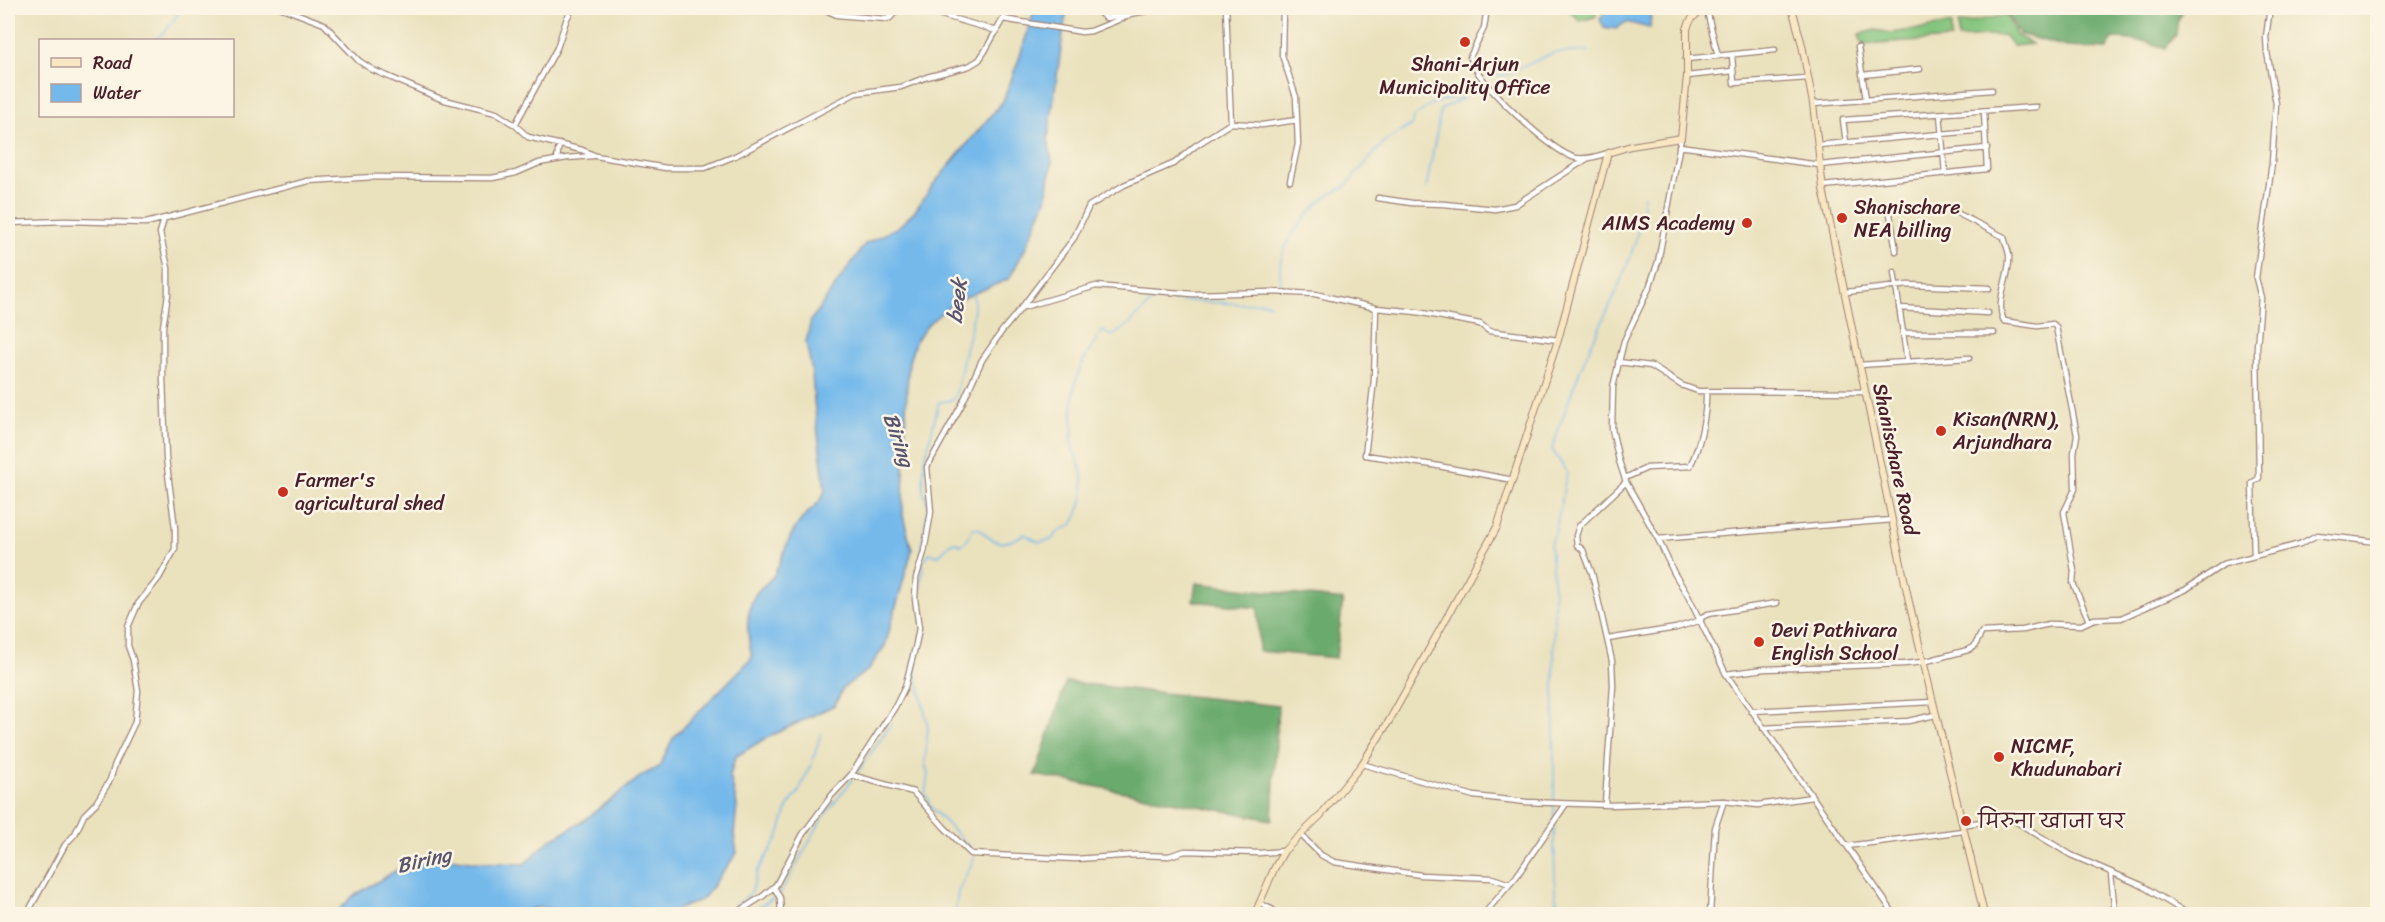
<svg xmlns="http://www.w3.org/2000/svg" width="2385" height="922" font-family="Sriracha,'Playpen Sans Deva',sans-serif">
	<rect width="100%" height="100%" fill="#fcf5e5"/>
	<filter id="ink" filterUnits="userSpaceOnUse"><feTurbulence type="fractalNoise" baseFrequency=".0167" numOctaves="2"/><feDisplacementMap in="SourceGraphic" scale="12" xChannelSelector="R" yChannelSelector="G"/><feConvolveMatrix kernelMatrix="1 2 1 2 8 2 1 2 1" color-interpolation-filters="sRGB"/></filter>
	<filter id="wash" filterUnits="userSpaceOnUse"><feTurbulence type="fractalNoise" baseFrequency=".008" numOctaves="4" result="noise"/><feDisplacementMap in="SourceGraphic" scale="24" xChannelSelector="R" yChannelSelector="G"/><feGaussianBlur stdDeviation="1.35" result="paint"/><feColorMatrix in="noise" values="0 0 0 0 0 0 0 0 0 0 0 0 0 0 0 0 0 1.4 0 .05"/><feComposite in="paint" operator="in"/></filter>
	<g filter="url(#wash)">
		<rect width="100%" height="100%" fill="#eae1bd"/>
		<path fill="#83c57e" stroke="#667254" stroke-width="1.5" d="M 1567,8 L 1598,8 L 1595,17 L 1580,21 Z
			M 2006,15 L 2016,35 L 2032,44 L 2013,46 L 2004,35 L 1958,38 L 1958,24 Z
			M 1951,24 L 1951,39 L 1862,45 L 1859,34 L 1876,30 L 1891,33 Z"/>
		<path fill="#6aaa6d" stroke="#5a644c" stroke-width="1.5" d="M 2003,8 L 2184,8 L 2178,18 L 2176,35 L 2165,48 L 2148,42 L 2113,38 L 2107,49 L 2067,47 L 2019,34 Z
			M 1196,583 L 1343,600 L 1336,658 L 1259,651 L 1258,608 L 1193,601 Z
			M 1066,682 L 1278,706 L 1272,820 L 1035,775 Z"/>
		<path fill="#74b9eb" stroke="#5f6c8b" stroke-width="1.5" d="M 1035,8 L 1069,8 L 1065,20 L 1048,139 L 1052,162 L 1046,200 L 1025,249 L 1009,279 L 956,301 L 929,323 L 915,342 L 909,362 L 907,387 L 903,500 L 903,516 L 912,550 L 885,646 L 868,670 L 843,688 L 835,705 L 764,739 L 735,757 L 730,776 L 737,805 L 734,834 L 737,853 L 703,899 L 667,914 L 570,914 L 540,907 L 512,914 L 335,914 L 353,896 L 407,864 L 429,855 L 476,862 L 524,864 L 550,840 L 583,821 L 643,775 L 659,767 L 673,738 L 752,658 C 748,638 744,614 755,595 C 759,587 769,583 774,575 C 784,556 788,534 803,518 C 812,507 821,504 825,490 L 814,401 L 812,372 L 806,342 L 811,320 L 865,244 L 898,227 L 915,211 L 933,185 L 1003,101 L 1019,59 Z
			M 1605,8 L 1651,8 L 1650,28 L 1626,22 L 1616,29 L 1604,27 L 1600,19 L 1605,13 Z"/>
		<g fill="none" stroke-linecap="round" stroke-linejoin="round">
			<path stroke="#74b9eb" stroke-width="1.5" d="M 154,40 L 164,33 L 182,8
				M 1481,73 L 1483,71 L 1503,76 L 1553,53 L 1589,51
				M 1426,189 L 1441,109 L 1463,98 L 1474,85
				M 1281,288 C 1281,279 1279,268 1281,260 C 1286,237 1321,193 1344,188 L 1385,141 L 1412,125 L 1413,118 L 1431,104 L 1459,96 L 1476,82
				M 921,552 L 928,505 L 923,490 L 924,463 L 939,402 L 953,400 C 959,386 961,373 963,359 C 967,337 977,316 973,294
				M 923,562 L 929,553 L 938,556 L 950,544 L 955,542 L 960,545 L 965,543 L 973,528 L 978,528 C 995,545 1004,547 1024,534 L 1039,542 L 1051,540 L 1059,531 L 1072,525 C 1084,504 1087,488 1079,464 C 1077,458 1072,450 1071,443 C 1071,438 1073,434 1073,429 C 1069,386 1078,366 1102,331 L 1113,336 L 1127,326 L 1155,299 L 1245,304 L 1261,302 L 1271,304
				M 923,564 C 923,574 919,585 920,595 C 920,608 926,615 923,629 L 925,634 L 914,663 L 928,726 L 925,763 L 928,775 L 925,794 L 929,800 L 929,805 L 973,851
				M 857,773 L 891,724
				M 1554,801 L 1554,591 L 1550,544 L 1555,533 L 1567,473 L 1552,449 C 1563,417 1573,385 1587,354 C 1610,303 1640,252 1644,195
				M 1554,805 L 1554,819
				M 1554,823 L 1555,894 L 1561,914
				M 780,894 L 822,819 L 852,780
				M 725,914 L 751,893 L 758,870 L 778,838 L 788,806 L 798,793 L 813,760 L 821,733
				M 748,914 L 775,897
				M 955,914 L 958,892 L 975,857"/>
		</g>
	</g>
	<g filter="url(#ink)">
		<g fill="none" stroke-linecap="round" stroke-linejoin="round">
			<defs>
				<path id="street" d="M 282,8 L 324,24 L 359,61 L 373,70 L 441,99 L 496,113 L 515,125
					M 573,8 L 567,18 L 557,48 L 515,125 L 528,137 L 582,150 L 596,156 L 666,168 L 705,168 L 735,156 L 856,93 L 901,87 L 927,77 L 969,66 L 979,60 L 985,51 L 1009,8
					M 821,8 L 837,15 L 886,19 L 890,18 L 899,8
					M 917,8 L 997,31
					M 1093,8 L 1106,18 L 1164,8
					M 1226,8 L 1231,123
					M 1487,8 L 1484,28 L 1470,57 C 1473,63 1475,69 1479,74 C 1493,95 1552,152 1576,158 C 1587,160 1598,156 1608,153
					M 2270,8 L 2266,37 L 2267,52 L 2276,104 L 2272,163 L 2256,278 L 2261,298 L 2257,347 L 2259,478 L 2252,483 L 2254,556 L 2300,544 L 2317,535 L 2378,542
					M 1707,11 L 1718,56
					M 1003,19 L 1082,32 L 1091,31 L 1128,16
					M 1858,47 L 1866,99
					M 1732,55 L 1734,83 L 1808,78
					M 1686,59 L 1775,50
					M 1862,75 L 1920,69
					M 1687,76 L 1733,71
					M 1813,104 L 1992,90
					M 1940,114 L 1945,173
					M 1681,138 L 1658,262 L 1649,288 L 1624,341 L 1613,387 L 1612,429 L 1619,461 L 1626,482 L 1658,539 L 1674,573 L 1688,596 L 1726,674 L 1847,846
					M 1846,142 L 1843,120 L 2036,107
					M 1818,145 L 1985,130
					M 1679,146 L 1820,165 L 1987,148
					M 557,160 L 559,144
					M 1290,181 L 1298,144 L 1297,120
					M 1823,186 L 1987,169 L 1984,111
					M 1378,198 L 1412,203 L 1444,204 L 1495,209 L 1515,205 L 1588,158
					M 1953,211 L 2004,237 C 2005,242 2008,249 2009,255 C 2011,276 1994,301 2004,321 L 2037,326 L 2053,324 L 2056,327 L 2077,435 L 2074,453 L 2075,489 L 2064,512 L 2074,571 L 2073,583 L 2089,621
					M 1890,214 L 1896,251
					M 8,223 L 65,221 L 146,223 L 308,181 L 374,177 L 492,178 L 516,173 L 539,163 L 567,158 L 593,156
					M 1894,272 L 1907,360
					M 1846,292 L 1908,285 L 1989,288
					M 1024,307 L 1096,286 L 1193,294 L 1271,292 L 1315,294 L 1376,308 L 1417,312 L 1480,324 L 1489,331 L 1558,340
					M 1376,308 L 1374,380 L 1365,455 L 1433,465 L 1513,480
					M 1899,308 L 1988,313
					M 1903,333 L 1994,333
					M 1618,362 L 1651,366 L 1681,385 L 1698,391 L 1865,392
					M 1859,365 L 1969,358
					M 1625,478 L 1647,468 L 1690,466 C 1700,447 1707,412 1706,391
					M 1658,539 L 1892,520
					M 1700,618 L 1708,614 L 1777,603
					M 1608,639 L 1676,628 L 1701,620
					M 1726,674 L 1764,669 L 1904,664 L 1923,662 L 1968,650 L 1974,647 L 1982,632 L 2023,630 L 2049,624 L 2081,625 L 2094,619 L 2121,618 L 2185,590 L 2224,564 L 2254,556
					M 1751,711 L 1933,702
					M 1763,728 L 1908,721 L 1935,715
					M 1362,764 L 1474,796 L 1526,802 L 1611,805 L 1724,801 L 1758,805 L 1812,797
					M 851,775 L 895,707 L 905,687 L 916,644 L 919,628 L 915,599 L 916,578 L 924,552 L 931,512 L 927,467 L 961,406 L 982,360 L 1002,331 L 1022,307 L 1074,238 L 1089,206 L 1124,185 L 1175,163 L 1195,146 L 1231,123 L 1262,125 L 1297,120 L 1296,97 L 1282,55 L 1283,8
					M 1605,804 L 1613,686 L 1612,661 L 1592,573 L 1583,550 L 1577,545 L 1576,536 L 1579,526 L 1626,482
					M 1962,825 L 2006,818 L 2015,821 L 2071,855 L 2141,885 L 2188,914
					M 1301,835 L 1321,855 L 1334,862 L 1421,875 L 1492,878 L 1510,884
					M 2111,874 L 2115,914
					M 774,887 L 780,898 L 781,914
					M 1259,903 L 1273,910 L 1275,914
					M 27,914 L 65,845 L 75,834 L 84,815 L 96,803 L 110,780 L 115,764 L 135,722 L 138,691 L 133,660 L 128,646 L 128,627 L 138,604 L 159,578 L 175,549 L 175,528 L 166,458 L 163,378 L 163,327 L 168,294 L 168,268 L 160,233 L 164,219
					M 735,914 L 763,896 L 776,885 L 803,834 L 832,795 L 851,775 L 913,792 L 944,827 L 971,854 L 1076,859 L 1135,855 L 1169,856 L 1185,851 L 1259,853 L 1284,851
					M 1484,914 L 1516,877 L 1566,804
					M 1710,914 L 1715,828 L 1724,801
					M 1894,914 L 1847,846 L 1963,831"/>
				<path id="secondary" d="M 1792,8 L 1802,45 L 1813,104 L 1823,189 L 1909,602 L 1984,914
					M 1255,914 L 1274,869 L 1284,851 L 1320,816 L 1362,764 L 1389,721 L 1497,527 L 1558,340 L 1608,153 L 1631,146 L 1681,138 L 1687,76 L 1687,29 C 1692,9 1707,11 1725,8"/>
			</defs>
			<use href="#street" stroke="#9a8074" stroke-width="7"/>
			<use href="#secondary" stroke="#9a8074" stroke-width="8"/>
			<use href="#street" stroke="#fff" stroke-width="4.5"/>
			<use href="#secondary" stroke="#f9e7c3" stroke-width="6"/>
		</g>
	</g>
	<g fill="#c8321e" stroke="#fcf5e5" stroke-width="2">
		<circle cx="1465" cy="42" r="6"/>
		<circle cx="1842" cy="218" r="6"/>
		<circle cx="1747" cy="223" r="6"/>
		<circle cx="1941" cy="431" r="6"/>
		<circle cx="283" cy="492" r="6"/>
		<circle cx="1759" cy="642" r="6"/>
		<circle cx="1999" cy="757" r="6"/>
		<circle cx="1966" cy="821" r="6"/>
	</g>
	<g text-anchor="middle" stroke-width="5" stroke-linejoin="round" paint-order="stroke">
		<g font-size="20" fill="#4a1f2b" stroke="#fcf5e5" text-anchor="start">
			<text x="1465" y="71" text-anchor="middle">Shani-Arjun<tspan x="1465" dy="23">Municipality Office</tspan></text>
			<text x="1854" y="214">Shanischare<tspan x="1854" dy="23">NEA billing</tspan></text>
			<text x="1735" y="230" text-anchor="end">AIMS Academy</text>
			<text x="1953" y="426">Kisan(NRN),<tspan x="1953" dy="23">Arjundhara</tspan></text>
			<text x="295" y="487">Farmer's<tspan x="295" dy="23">agricultural shed</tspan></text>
			<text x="1771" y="637">Devi Pathivara<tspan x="1771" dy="23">English School</tspan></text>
			<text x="2011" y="753">NICMF,<tspan x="2011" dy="23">Khudunabari</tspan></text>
			<text x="1978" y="828">मिरुना खाजा घर</text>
		</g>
		<g font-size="20" fill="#4a1f2b" stroke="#fcf5e5">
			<text transform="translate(1896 459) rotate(78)" y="7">Shanischare Road</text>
		</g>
		<g font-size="21" font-style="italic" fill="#59556e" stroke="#fcf5e5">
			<text transform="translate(957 301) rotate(-83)" y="7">beek</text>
			<text transform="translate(899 440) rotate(71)" y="7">Biring</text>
			<text transform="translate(424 860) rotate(-13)" y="7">Biring</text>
		</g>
	</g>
	<rect width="2385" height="922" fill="none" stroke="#fcf5e5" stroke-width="30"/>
	<rect x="39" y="39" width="195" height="78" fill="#fcf5e5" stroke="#b59f9b" stroke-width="1.5"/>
	<rect x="51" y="58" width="30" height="9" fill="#f9e7c3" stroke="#b59f9b" stroke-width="1.5"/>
	<text x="93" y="69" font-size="18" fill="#4a1f2b">Road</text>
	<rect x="51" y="84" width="30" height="18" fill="#74b9eb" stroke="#b59f9b" stroke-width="1.5"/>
	<text x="93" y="99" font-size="18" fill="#4a1f2b">Water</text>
</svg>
